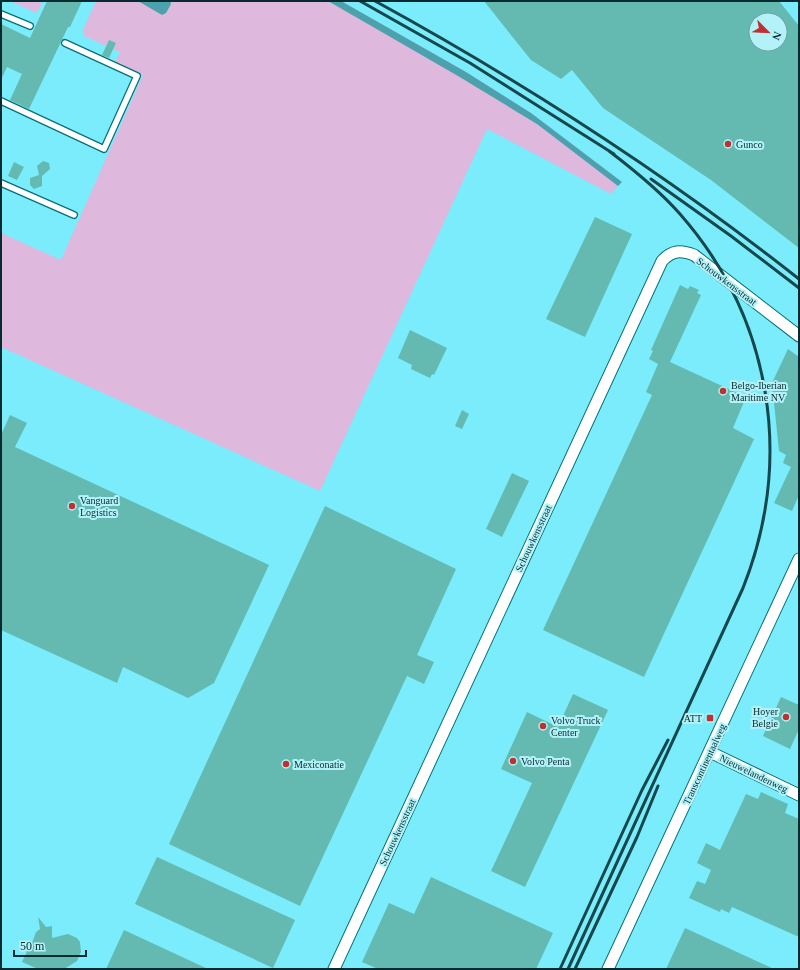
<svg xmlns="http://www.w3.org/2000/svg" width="800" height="970" font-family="Georgia,serif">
	<rect width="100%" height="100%" fill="#7aecfb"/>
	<path fill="#deb8dd" d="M 10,1 L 43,1 L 37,13 Z
		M 96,1 L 341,1 L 466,72 L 531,113 L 622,182 L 611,194 L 487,129 L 320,491 L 1,347 L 1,233 L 61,260 L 143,75 L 115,62 L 120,52 L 113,49 L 116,43 L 109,40 L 106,46 L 84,36 L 83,30 Z"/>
	<path fill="#4ba2ad" d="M 138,1 L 170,1 L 171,4 L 166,13 L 162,15 Z
		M 328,1 L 341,1 L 466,72 L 531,113 L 622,182 L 618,186 L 537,124 L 458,76 Z"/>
	<path fill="#64bab1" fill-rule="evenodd" d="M 47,1 L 82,1 L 70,27 L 68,27 L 29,109 L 10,100 L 22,74 L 7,67 L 1,80 L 1,24 L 30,38 Z
		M 484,1 L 779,1 L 799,26 L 799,248 L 711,180 L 603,108 L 572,70 L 561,79 L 531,60 ZM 756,20 L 780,20 L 780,44 L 756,44 Z
		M 109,40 L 116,43 L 109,58 L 102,55 Z
		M 43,161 L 49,163 L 50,169 L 42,176 L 42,186 L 34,189 L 30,185 L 30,178 L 39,175 L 37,166 Z
		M 14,162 L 24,167 L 17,180 L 8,176 Z
		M 595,217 L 632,234 L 585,337 L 546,319 Z
		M 680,285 L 688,289 L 690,286 L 699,290 L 697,293 L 701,295 L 670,362 L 746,397 L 733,428 L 754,439 L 644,677 L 543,630 L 652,395 L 646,392 L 658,364 L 649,359 L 653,351 L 651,350 Z
		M 410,330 L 447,348 L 434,375 L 432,374 L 430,378 L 411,369 L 412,365 L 398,358 Z
		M 788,349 L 799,357 L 799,495 L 792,511 L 774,503 L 791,467 L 783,463 L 786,455 L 779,451 L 772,383 Z
		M 462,410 L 469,414 L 462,429 L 455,426 Z
		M 10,415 L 27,423 L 15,447 L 269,565 L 214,683 L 188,698 L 123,667 L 117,683 L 1,630 L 1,435 Z
		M 512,473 L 529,481 L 502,537 L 486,529 Z
		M 325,506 L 456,569 L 417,655 L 434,662 L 424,684 L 407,676 L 300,906 L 169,844 Z
		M 573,694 L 608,710 L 525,887 L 491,871 L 532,783 L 501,769 L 527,712 L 558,727 Z
		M 781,697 L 799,705 L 799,729 L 790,749 L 763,736 Z
		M 761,792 L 788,804 L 785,813 L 799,819 L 799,937 L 732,907 L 729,913 L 721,909 L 720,912 L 689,898 L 697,881 L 705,884 L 711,870 L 697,863 L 706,843 L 720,850 L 746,794 L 758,799 Z
		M 157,857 L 295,920 L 273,968 L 135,904 Z
		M 431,877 L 553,933 L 536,969 L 378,969 L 362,962 L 389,903 L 414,914 Z
		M 38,917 L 46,927 L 52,926 L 52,938 L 68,934 L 77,938 L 80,942 L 81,952 L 77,961 L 64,969 L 38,969 L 22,962 L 31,943 L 32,943 L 36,932 L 40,929 Z
		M 685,928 L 774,969 L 666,969 Z
		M 124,930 L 208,969 L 106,969 Z"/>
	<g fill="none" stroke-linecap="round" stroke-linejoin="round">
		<defs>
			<path id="service" d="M 1,14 L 30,26
				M 1,101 L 104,149 L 137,76 L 65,43
				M 1,183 L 74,215"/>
			<path id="minor" d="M 710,752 L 799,795
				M 334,969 L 662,261 C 672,250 681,250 694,255 L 799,336
				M 608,969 L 799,559"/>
		</defs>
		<use href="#service" stroke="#06707b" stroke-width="8"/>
		<use href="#minor" stroke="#06707b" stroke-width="13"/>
		<use href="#service" stroke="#fff" stroke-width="5.5"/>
		<use href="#minor" stroke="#fff" stroke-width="11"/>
		<path stroke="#15474c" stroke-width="3" d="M 360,1 L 470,63 L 614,154
			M 375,1 C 523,82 666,174 799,279
			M 651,179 L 731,236 L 799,288
			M 560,969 L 642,790 L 668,740
			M 568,969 L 743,588 C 794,459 772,319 680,214 C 659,190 634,170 609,151
			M 575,969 L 637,837 L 658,786"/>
	</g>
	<g fill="#bf312e" stroke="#b4f2fa" stroke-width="1.5">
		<circle cx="728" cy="144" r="4"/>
		<circle cx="723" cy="391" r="4"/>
		<circle cx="72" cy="506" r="4"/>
		<circle cx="786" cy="717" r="4"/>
		<rect x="706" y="714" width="8" height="8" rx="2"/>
		<circle cx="543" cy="726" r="4"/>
		<circle cx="513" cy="761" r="4"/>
		<circle cx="286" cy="764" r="4"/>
	</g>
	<g text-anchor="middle" stroke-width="4" stroke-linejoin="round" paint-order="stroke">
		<g font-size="10" fill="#042b2f" stroke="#b4f2fa" text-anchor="start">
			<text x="736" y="148">Gunco</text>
			<text x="731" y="389">Belgo-Iberian<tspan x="731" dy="12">Maritime NV</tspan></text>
			<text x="80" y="504">Vanguard<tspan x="80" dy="12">Logistics</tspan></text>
			<text x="778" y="715" text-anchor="end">Hoyer<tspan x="778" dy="12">Belgie</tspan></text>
			<text x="702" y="722" text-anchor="end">ATT</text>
			<text x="551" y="724">Volvo Truck<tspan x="551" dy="12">Center</tspan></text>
			<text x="521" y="765">Volvo Penta</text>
			<text x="294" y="768">Mexiconatie</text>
		</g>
		<g font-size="10" fill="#042b2f" stroke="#b4f2fa">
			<text transform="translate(727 281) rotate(37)" y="4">Schouwkensstraat</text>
			<text transform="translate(533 538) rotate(-65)" y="4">Schouwkensstraat</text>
			<text transform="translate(704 764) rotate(-65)" y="4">Transcontinentaalweg</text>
			<text transform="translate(754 773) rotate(26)" y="4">Nieuwelandenweg</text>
			<text transform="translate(397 832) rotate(-65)" y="4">Schouwkensstraat</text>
		</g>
	</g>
	<rect width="800" height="970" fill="none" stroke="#042b2f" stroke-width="4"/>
	<g transform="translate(768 32) rotate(114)"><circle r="19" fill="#b4f2fa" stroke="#6ea2a9"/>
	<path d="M0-3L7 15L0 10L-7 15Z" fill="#bf312e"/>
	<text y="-6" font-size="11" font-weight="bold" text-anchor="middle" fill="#042b2f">N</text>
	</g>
	<path d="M14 950v6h72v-6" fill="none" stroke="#042b2f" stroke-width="2"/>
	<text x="20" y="950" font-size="12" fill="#042b2f" stroke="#b4f2fa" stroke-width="3" paint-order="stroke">50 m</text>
</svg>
